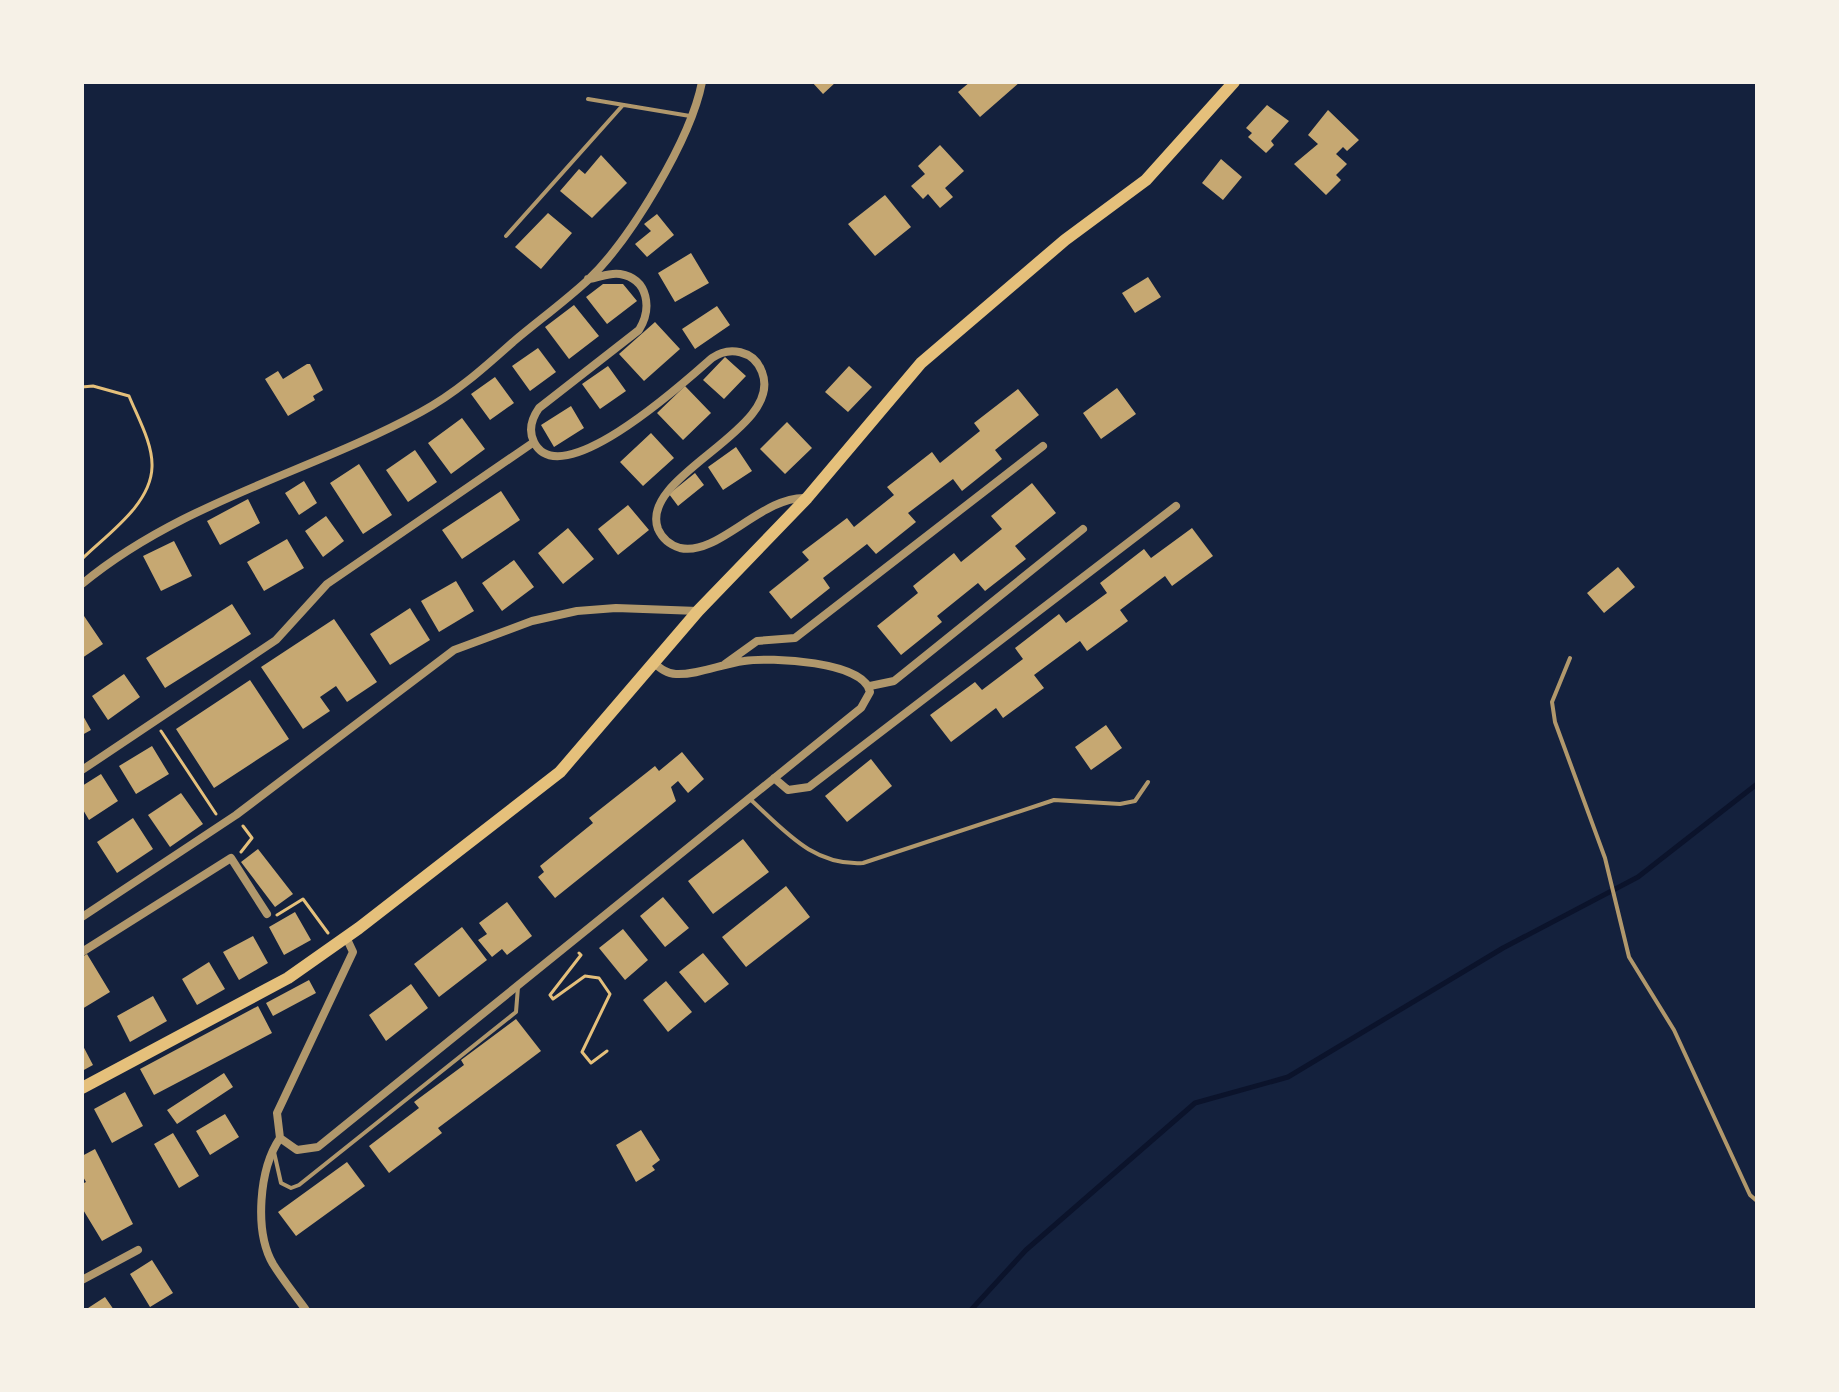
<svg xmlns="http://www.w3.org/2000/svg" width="1839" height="1392" font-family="Cabin,sans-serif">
	<rect width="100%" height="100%" fill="#14213d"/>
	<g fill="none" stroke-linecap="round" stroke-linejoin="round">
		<path stroke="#0b132b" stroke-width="5" d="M 971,1310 L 1026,1250 L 1195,1103 L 1288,1077 L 1503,948 L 1638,877 L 1757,784"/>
	</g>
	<path fill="#c6a872" d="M 812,82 L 836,82 L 823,94 Z
		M 970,82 L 1020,82 L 980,117 L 958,92 Z
		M 1267,105 L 1289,121 L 1271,141 L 1274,145 L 1266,153 L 1248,137 L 1252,133 L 1246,128 Z
		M 1328,110 L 1359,140 L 1347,151 L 1343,147 L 1336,154 L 1347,164 L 1336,175 L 1341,180 L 1326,195 L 1294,164 L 1318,144 L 1308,135 Z
		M 940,145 L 964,171 L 945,188 L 953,197 L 940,208 L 928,194 L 923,199 L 911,186 L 925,174 L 918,166 Z
		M 601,155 L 627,183 L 592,218 L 560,191 L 579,169 L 585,174 Z
		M 1221,159 L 1242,177 L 1223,200 L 1202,183 Z
		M 885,195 L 911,227 L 875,256 L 848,224 Z
		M 548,213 L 572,233 L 541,269 L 515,247 Z
		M 657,214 L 674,235 L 647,257 L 635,244 L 651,231 L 644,224 Z
		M 691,253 L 709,283 L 675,302 L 658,273 Z
		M 1148,277 L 1161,297 L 1135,313 L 1122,293 Z
		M 603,284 L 623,284 L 637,301 L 607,324 L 586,297 Z
		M 574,305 L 599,336 L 569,359 L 545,327 Z
		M 717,306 L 730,325 L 695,349 L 682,329 Z
		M 655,322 L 680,349 L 644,381 L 619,354 Z
		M 538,348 L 556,372 L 530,391 L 512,366 Z
		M 725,357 L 746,376 L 724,399 L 703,380 Z
		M 307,364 L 310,364 L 323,390 L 313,396 L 315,400 L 288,416 L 265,379 L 278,371 L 283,379 Z
		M 608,366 L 626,391 L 600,409 L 582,384 Z
		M 849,366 L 872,387 L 848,412 L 825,392 Z
		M 495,377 L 514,403 L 490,420 L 471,394 Z
		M 685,386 L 711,413 L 683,440 L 657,413 Z
		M 1117,388 L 1136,414 L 1101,439 L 1083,413 Z
		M 1018,389 L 1039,415 L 995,450 L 1002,459 L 962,491 L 953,479 L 908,513 L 916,522 L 876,554 L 867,544 L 823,578 L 830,588 L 791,619 L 769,592 L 809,560 L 802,552 L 847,518 L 854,527 L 894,495 L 887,487 L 932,452 L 940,463 L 980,431 L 974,423 Z
		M 571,406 L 584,428 L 554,447 L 541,425 Z
		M 462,418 L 485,449 L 451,474 L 428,443 Z
		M 787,422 L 812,448 L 785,474 L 760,449 Z
		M 651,433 L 674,458 L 643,486 L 620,462 Z
		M 736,447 L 752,471 L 723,490 L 708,467 Z
		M 415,450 L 437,482 L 408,502 L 386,470 Z
		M 359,464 L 392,515 L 363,534 L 330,483 Z
		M 695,473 L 704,485 L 678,506 L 669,494 Z
		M 304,481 L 317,503 L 299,515 L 285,493 Z
		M 1032,483 L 1056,513 L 1015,546 L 1026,559 L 985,591 L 978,583 L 937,616 L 942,622 L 901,655 L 877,626 L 918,593 L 913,586 L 954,553 L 961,562 L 1002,529 L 991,516 Z
		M 501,491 L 520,520 L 462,559 L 442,530 Z
		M 248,499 L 260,523 L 220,545 L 207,521 Z
		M 628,505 L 649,530 L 618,555 L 598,529 Z
		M 326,516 L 344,541 L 323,557 L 305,531 Z
		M 568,528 L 594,559 L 563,584 L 538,553 Z
		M 1192,528 L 1213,556 L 1172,586 L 1165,576 L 1120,610 L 1128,621 L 1087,651 L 1080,641 L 1034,675 L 1044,688 L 1003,718 L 996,708 L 951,742 L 930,715 L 975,682 L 982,690 L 1023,659 L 1015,648 L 1059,614 L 1066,623 L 1107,593 L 1100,583 L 1144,549 L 1151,558 Z
		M 287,539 L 304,568 L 264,591 L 247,562 Z
		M 174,541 L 192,576 L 161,591 L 143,556 Z
		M 514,560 L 534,587 L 502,611 L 482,583 Z
		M 1618,567 L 1635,587 L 1604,613 L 1587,593 Z
		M 456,581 L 474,611 L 439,632 L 421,601 Z
		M 232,604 L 251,634 L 165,688 L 146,658 Z
		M 410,608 L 430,640 L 390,665 L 370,634 Z
		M 82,613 L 103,644 L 82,658 Z
		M 334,619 L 377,682 L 347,702 L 336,686 L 320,697 L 330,711 L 303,729 L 261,667 Z
		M 124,674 L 140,697 L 108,720 L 92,696 Z
		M 250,680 L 289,739 L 214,788 L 176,729 Z
		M 82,714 L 91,730 L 82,735 Z
		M 1106,725 L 1122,748 L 1091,770 L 1075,747 Z
		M 152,746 L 169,774 L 136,794 L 119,766 Z
		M 682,752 L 704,779 L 688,793 L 678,781 L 671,787 L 676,801 L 555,898 L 538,877 L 544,872 L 540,866 L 593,823 L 589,818 L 655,766 L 659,771 Z
		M 871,759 L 892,786 L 847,822 L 825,796 Z
		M 101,774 L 118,801 L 89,820 L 82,808 L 82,786 Z
		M 181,793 L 203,824 L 170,847 L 148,815 Z
		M 133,818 L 153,849 L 117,873 L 97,842 Z
		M 743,839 L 769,872 L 713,914 L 688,881 Z
		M 258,849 L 293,894 L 275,907 L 241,862 Z
		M 786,886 L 810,917 L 746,967 L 722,937 Z
		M 663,897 L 689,928 L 665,947 L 640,916 Z
		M 507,902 L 532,936 L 507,955 L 502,949 L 492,957 L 478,940 L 487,934 L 479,923 Z
		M 295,912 L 311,940 L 284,955 L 269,927 Z
		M 462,927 L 487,960 L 439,997 L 414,964 Z
		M 623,929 L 648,960 L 625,980 L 599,948 Z
		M 253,936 L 268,963 L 239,980 L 223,952 Z
		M 703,953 L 729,984 L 705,1003 L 679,972 Z
		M 87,954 L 110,992 L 82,1009 L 82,957 Z
		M 209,962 L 225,989 L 197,1005 L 182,979 Z
		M 309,980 L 316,993 L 273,1016 L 266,1003 Z
		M 666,981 L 692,1012 L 668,1032 L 643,1000 Z
		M 411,984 L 428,1008 L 386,1041 L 369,1015 Z
		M 153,996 L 167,1021 L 130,1042 L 117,1016 Z
		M 258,1006 L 272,1033 L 154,1095 L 140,1069 Z
		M 516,1019 L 541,1051 L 438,1128 L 442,1133 L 389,1173 L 369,1146 L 419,1108 L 414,1102 L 464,1065 L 461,1060 Z
		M 82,1044 L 93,1065 L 82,1071 Z
		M 224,1073 L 233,1087 L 177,1124 L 167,1110 Z
		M 125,1092 L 143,1126 L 112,1143 L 94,1109 Z
		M 225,1114 L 239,1137 L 210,1155 L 196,1131 Z
		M 641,1130 L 660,1160 L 652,1166 L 655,1170 L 636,1182 L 616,1145 Z
		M 173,1133 L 199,1176 L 179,1188 L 154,1144 Z
		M 95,1149 L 133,1224 L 102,1241 L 82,1208 L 82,1184 L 86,1182 L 82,1175 L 82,1156 Z
		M 347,1162 L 365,1186 L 296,1236 L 278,1212 Z
		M 152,1260 L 173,1293 L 150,1307 L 130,1274 Z
		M 105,1297 L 114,1310 L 85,1310 Z"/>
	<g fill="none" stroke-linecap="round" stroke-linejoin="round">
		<path stroke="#e5c07b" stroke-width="3" d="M 82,387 L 93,386 L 129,396 C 138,418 153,444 152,467 C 151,505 106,535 82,559
			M 161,731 L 216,814
			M 241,852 L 252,838 L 243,826
			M 277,915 L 303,899 L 328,933
			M 579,953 L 581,955 L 550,995 L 553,999 L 585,976 L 599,978 L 610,994 L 582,1052 L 591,1063 L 607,1051"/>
		<path stroke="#b1986c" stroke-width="4" d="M 588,99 L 690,116
			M 506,236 L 623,105
			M 1570,658 L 1552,702 L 1555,722 L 1605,858 L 1629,957 L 1674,1030 L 1750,1195 L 1757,1201
			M 751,800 C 785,831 813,866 863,863 L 1054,800 L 1120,804 L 1135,801 L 1148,782
			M 274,1152 L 281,1183 L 291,1188 L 299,1185 L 516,1012 L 518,987"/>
		<path stroke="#b1986c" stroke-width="8" d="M 588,279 C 599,278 609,272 620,274 C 649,279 652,309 639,330 L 539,408 C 532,418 528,430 534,442 C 560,496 687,380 712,358 C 729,346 754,350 762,372 C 785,430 638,475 658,529 C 662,538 670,545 680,548 C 718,557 762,495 807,498
			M 82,584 C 182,501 309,473 421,412 C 455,394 485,367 513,342 C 538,321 564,302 588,280 C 630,240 691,139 702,82
			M 725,664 L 757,641 L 795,638 L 1043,446
			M 870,686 L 894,681 L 1083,529
			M 82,770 L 276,640 L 327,584 L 534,442
			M 774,778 L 788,790 L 809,787 L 1176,506
			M 82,917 L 236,815 L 454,650 L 532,621 L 577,611 L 616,608 L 698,611
			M 346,937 L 353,952 L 277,1113 L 280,1138 L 297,1150 L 318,1147 L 861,708 L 870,692 C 865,661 770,657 744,661 C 721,664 698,675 676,674 C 667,674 660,668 654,663
			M 82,952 L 231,858 L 267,914
			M 280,1138 C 259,1169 254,1231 273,1264 C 283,1280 295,1295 306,1310
			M 82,1280 L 138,1250"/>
		<path stroke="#e5c07b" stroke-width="12" d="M 82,1088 L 288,978 L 359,928 L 560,772 L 698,611 L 807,498 L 921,363 L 1065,240 L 1146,180 L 1234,82"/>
	</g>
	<rect width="1839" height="1392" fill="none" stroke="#f6f1e7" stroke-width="168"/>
</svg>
